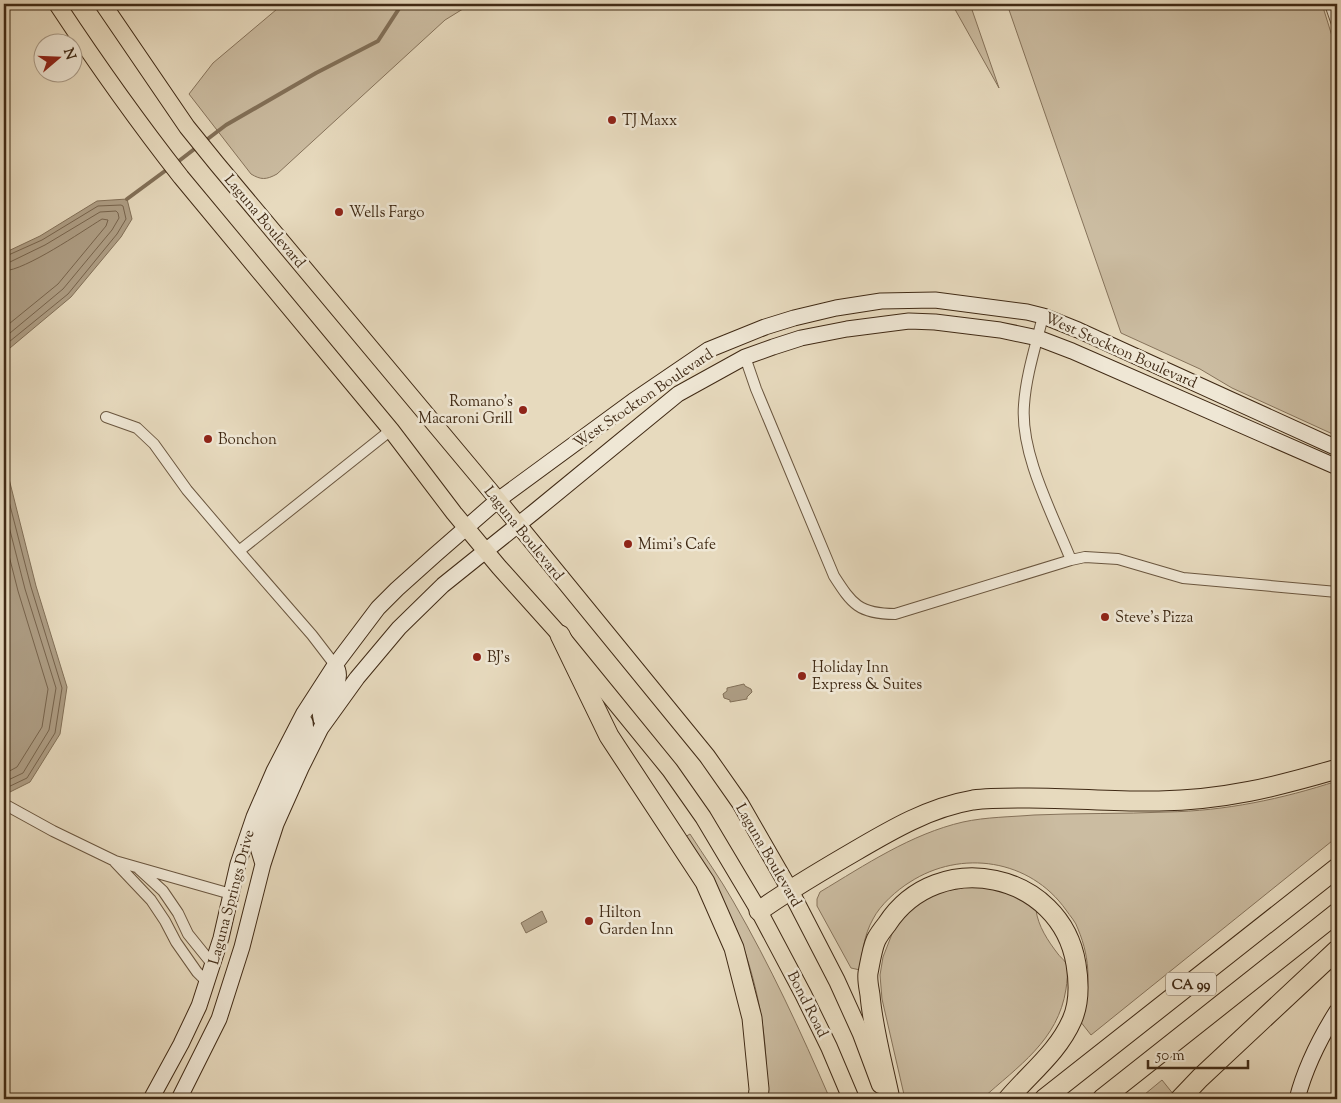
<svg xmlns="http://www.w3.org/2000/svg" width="1341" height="1103" font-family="'Sorts Mill Goudy',serif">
	<rect width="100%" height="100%" fill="#e7dabe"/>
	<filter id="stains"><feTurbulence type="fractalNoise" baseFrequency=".004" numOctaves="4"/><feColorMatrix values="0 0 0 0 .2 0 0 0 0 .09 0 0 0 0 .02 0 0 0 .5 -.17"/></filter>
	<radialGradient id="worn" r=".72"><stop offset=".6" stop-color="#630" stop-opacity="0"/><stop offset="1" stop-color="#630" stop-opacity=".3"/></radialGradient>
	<path fill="#cbbca1" stroke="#86735b" d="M 283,4 L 471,4 L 445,20 L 277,174 C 266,180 261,180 251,174 L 189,94 L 213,63 Z
		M 952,4 L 970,4 L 999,88 Z
		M 1007,4 L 1322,4 L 1337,52 L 1337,436 L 1232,388 L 1200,369 L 1121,333 Z
		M 1337,781 L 1337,837 L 1091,1035 L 1080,1021 C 1091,990 1091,960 1078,929 C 1076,922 1070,916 1066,910 C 1030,859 961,849 910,882 C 897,890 880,905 873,919 C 864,935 862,953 860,970 L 851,968 L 817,906 L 817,899 L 820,892 C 865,865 911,834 963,822 C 986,817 1010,817 1034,815 C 1078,813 1122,814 1167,812 C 1225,811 1282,799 1337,781 Z
		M 690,834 C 704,856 720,878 733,901 C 770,965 801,1032 830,1099 L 765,1099 C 771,1045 756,973 734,924 C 721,894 702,865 685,837 Z
		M 979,885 L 1021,896 L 1036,910 C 1038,926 1048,941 1058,954 C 1061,958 1066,961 1067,966 C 1068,973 1067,982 1066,989 C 1058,1041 1018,1066 982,1099 L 905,1099 L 882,999 L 880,975 L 883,957 L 892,934 L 903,916 L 919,903 L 938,892 Z
		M 1162,1080 L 1174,1095 L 1170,1099 L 1139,1099 Z"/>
	<path fill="#ae9e85" stroke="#827058" d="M 127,199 L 132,219 L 121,237 L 71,297 L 4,353 L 4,253 L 40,236 L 97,201 Z
		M 4,459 L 36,586 L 67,687 L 60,734 L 30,782 L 4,795 Z
		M 744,684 L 745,686 L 751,689 L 752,692 L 747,697 L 747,699 L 730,702 L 730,700 L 724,698 L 723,694 L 727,691 L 727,688 Z
		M 542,911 L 547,922 L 526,933 L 521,923 Z"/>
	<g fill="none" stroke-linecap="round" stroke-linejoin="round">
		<path stroke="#77644d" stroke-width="1" d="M 4,257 L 42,240 L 98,206 L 121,205 L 123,206 L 126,219 L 117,234 L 68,294 L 4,346
			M 4,263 L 10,262 L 45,245 L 100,212 L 116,211 L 118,213 L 119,218 L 112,230 L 63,289 L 4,338
			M 4,271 C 26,270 81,232 102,219 L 108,220 L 106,226 L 58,284 L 4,328
			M 4,482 L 31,587 L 62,688 L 55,733 L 27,778 L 4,789
			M 4,507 L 25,589 L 56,688 L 49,730 L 23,773 L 4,782
			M 4,536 L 18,591 L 48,689 L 42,727 L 17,767 L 4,774"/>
		<path stroke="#827058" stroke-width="4" d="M 205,141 L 226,125 L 316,73 L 378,41 L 402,4
			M 175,164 L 197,147
			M 127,199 L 169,168"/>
		<defs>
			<path id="street" d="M 1330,4 L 1337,24
				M 745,357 L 756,389 L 834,576 C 852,604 859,614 895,614 L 1071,560 C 1053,515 1020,454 1024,405 C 1026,375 1036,345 1043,316
				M 106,417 L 137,428 L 154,444 L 187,490 L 239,551
				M 1071,560 L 1085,557 L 1118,559 L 1183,578 L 1337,592
				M 335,665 L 312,635 L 239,551 L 391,430
				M 4,804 L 53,831 L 115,861 L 231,894
				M 115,862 L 151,900 L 165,921 L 176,942 L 197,972 L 207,982
				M 139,869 L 163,891 L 178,913 L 188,934 L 213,965"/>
			<path id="secondary" d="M 321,719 C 321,717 320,714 320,711 C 324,695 347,682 335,665
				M 291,787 L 286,776 L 286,771 L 306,732 L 305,722
				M 263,864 L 257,844 L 275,796 L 277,786 L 275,773
				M 151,1099 L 181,1044 L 199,1006 L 221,938 L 238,864 L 254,817 L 274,771 L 304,713 L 335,665 L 378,608 L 397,589 L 436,554 L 498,500 L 633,401 L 708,350 L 765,327 L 794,318 L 836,308 L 881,301 L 935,300 L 1027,312 L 1043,316 L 1078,330 L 1337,448
				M 179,1099 L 219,1019 L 242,947 L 263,864 L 276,824 L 301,768 L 321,728 L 357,678 L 399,628 L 443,585 L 534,512 L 678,394 L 745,357 L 773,347 L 801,338 L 847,329 L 909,321 L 935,322 L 1000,330 L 1038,338 L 1072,351 L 1337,467
				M 1297,1099 C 1305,1068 1320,1038 1337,1011"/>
			<path id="primary" d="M 57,4 C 96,63 137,121 181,177 L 391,430 L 454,513 L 499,567 L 560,635 L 670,770 L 703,817 L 759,911 L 803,994 L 829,1047 L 851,1099
				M 103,4 L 187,127 L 217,164 L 498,500 L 707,756 L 740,803 L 790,890 L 837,981 L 861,1034 L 880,1085"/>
			<path id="highway" d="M 560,635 L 609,736 L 705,882 L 734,948 L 752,1018 L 759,1089 L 758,1099
				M 759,911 C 787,891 816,874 845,857 C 886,833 926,808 973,800 C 988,798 1004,798 1019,798 C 1065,797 1112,802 1159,801 C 1223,800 1276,787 1337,769
				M 890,1099 C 883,1065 873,1030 870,995 C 869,988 867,980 868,973 C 870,963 872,949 876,940 C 879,934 883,929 887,924 C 938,846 1061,872 1076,964 C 1079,982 1079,1004 1072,1020 C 1058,1052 1030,1073 1008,1099
				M 1044,1099 L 1337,868
				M 1102,1099 L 1337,913
				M 1180,1099 L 1200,1078 L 1337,950"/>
		</defs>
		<use href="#street" stroke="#6a563f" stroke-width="12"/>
		<use href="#secondary" stroke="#402a15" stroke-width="17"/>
		<use href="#primary" stroke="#402a15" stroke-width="18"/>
		<use href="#highway" stroke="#402a15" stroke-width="21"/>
		<use href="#street" stroke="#efe7d5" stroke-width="10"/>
		<use href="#secondary" stroke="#efe7d5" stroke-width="15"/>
		<use href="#primary" stroke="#e7dabe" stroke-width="16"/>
		<use href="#highway" stroke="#e7dabe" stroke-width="19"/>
	</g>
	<g fill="#8f2418" stroke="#efe7d5" stroke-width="2">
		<circle cx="612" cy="120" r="5"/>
		<circle cx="339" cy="212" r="5"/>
		<circle cx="523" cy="410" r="5"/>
		<circle cx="208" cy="439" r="5"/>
		<circle cx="628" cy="544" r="5"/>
		<circle cx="1105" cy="617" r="5"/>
		<circle cx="477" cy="657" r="5"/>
		<circle cx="802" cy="676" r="5"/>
		<circle cx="589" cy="921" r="5"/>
	</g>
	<g text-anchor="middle" stroke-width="5" stroke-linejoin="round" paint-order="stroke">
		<rect fill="#efe7d5" stroke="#74634f" stroke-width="1" x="1166" y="972.5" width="50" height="23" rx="4"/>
		<g font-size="14" font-weight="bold" fill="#402a15">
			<text x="1191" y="989">CA 99</text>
		</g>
		<g font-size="15" fill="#402a15" stroke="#efe7d5" text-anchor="start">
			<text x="622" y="125">TJ Maxx</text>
			<text x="349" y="217">Wells Fargo</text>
			<text x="513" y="406" text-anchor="end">Romano's<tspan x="513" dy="17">Macaroni Grill</tspan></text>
			<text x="218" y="444">Bonchon</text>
			<text x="638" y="549">Mimi's Cafe</text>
			<text x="1115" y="622">Steve's Pizza</text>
			<text x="487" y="662">BJ's</text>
			<text x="812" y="672">Holiday Inn<tspan x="812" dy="17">Express &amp; Suites</tspan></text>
			<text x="599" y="917">Hilton<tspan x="599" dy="17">Garden Inn</tspan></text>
		</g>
		<g font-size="15" fill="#402a15" stroke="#efe7d5">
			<text transform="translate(265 221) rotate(50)" y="5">Laguna Boulevard</text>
			<text transform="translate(1121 350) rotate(24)" y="5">West Stockton Boulevard</text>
			<text transform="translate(643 398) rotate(-34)" y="5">West Stockton Boulevard</text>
			<text transform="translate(524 533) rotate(51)" y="5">Laguna Boulevard</text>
			<text transform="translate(769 855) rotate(60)" y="5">Laguna Boulevard</text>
			<text transform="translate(231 897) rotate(-75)" y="5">Laguna Springs Drive</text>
			<text transform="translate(808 1004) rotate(63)" y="5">Bond Road</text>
		</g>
	</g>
	<rect width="1341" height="1103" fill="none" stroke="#e7dabe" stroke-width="20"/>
	<rect x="5" y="5" width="1331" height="1093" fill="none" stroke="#402a15" stroke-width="2.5"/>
	<rect x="10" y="10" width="1321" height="1083" fill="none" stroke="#402a15"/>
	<g transform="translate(58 58) rotate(71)"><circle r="24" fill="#efe7d5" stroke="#a99b88"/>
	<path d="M0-4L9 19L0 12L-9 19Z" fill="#8f2418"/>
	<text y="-8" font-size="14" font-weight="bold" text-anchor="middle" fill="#402a15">N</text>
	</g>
	<path d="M1148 1060v8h100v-8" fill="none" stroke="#402a15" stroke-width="2.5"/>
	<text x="1156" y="1060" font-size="15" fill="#402a15" stroke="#efe7d5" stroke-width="4" paint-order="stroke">50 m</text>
	<rect width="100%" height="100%" filter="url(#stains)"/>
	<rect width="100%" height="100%" fill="url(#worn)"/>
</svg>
